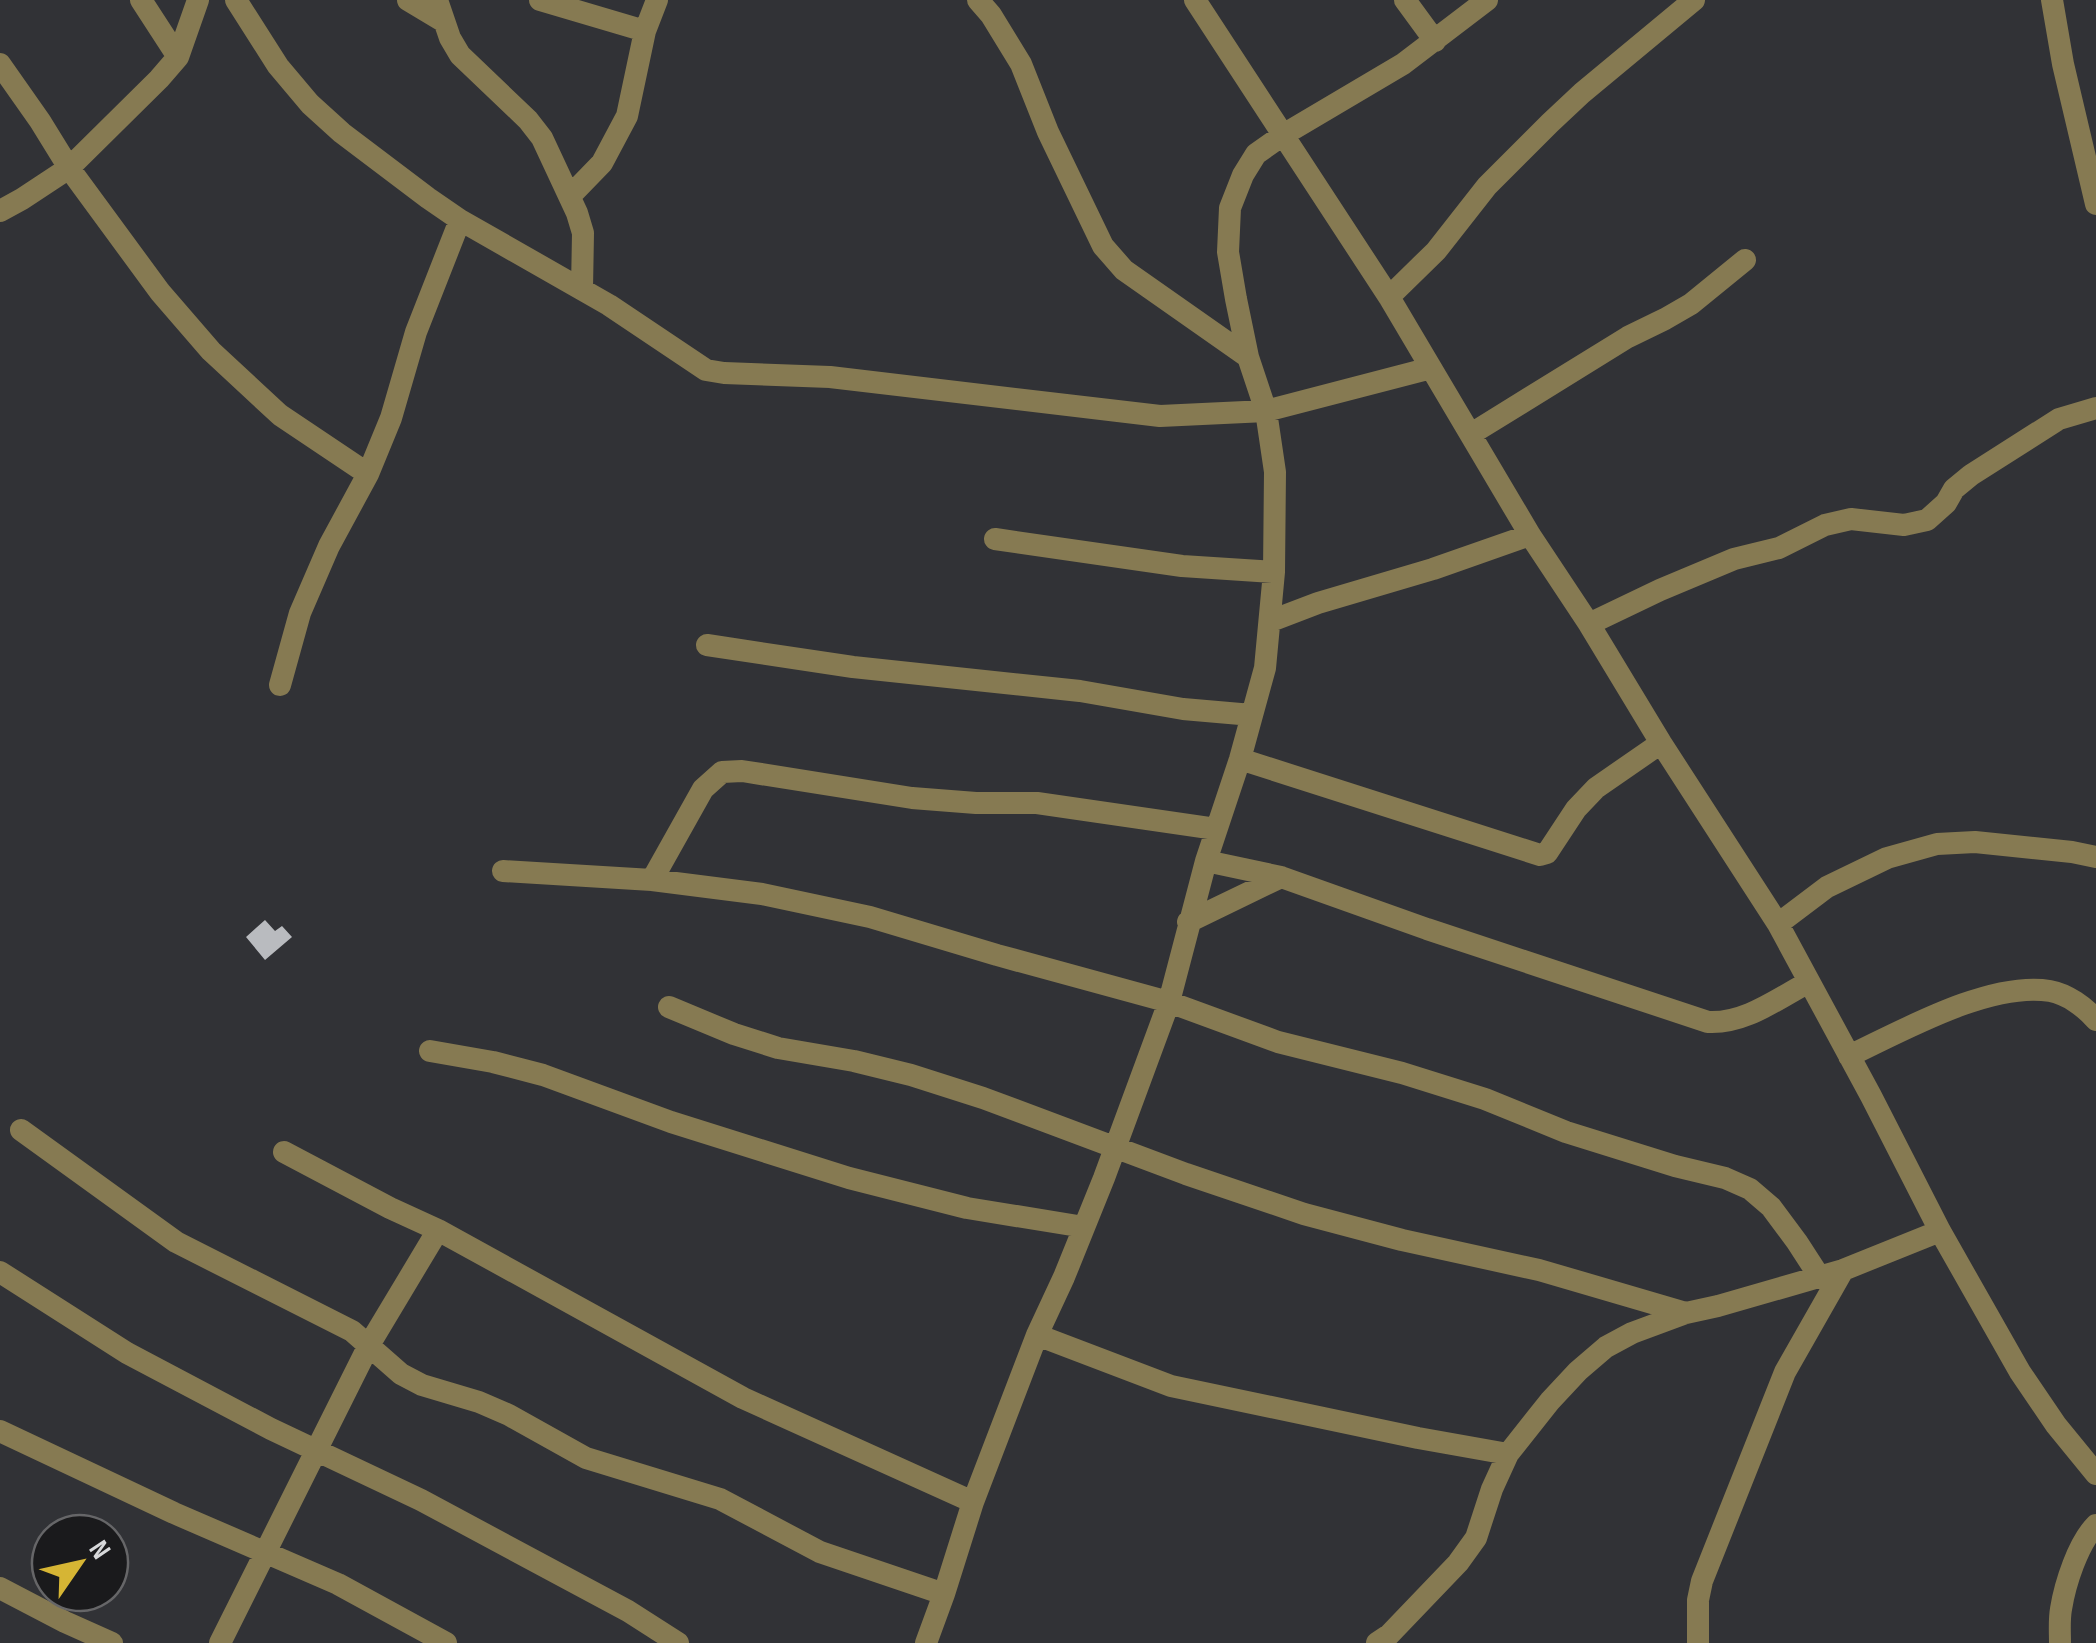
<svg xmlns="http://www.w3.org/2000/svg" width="2096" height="1643" font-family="'Sofia Sans Condensed',sans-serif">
	<rect width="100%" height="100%" fill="#313236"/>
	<path fill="#b9bbbf" d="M 265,920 L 275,931 L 282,926 L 292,937 L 265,960 L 246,937 Z"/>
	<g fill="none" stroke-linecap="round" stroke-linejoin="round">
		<path stroke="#867a52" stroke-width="22" d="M 141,0 L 178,57
			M 236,0 L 278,66 L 310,104 L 342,133 L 428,198 L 460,220 L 609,305 L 706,370 L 724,373 L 830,377 L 1160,416 L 1266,411 L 1431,368
			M 408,0 L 443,21
			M 437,0 L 450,38 L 460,55 L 528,120 L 542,138 L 577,213 L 583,233 L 582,289
			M 540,0 L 645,31
			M 978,0 L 991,15 L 1021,64 L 1048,132 L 1103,246 L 1124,270 L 1248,357
			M 1195,0 L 1389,297 L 1530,535 L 1589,624 L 1661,743 L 1778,924 L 1871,1096 L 1940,1231 L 2020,1372 L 2056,1425 L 2096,1474
			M 1405,0 L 1435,41
			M 2052,0 L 2063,64 L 2096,204
			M 0,64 L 40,121 L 69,168 L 160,292 L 211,351 L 280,415 L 368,474
			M 570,196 L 602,163 L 627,116 L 645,31 L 657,0
			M 0,211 L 22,199 L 69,168 L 159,79 L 178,57 L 198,0
			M 1389,297 L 1436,251 L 1487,186 L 1550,123 L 1582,93 L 1694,0
			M 1471,434 L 1628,337 L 1665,319 L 1691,304 L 1745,260
			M 995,539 L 1182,566 L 1274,572
			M 1271,621 L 1318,603 L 1433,569 L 1530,535
			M 1589,624 L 1660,590 L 1734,559 L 1779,548 L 1825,525 L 1851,519 L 1904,525 L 1927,520 L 1946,503 L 1954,489 L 1971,475 L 2059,419 L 2096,408
			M 707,645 L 853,667 L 1080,691 L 1183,709 L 1252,715
			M 280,685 L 300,613 L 329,546 L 368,474 L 391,418 L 416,332 L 460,220
			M 1240,759 L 1540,855 L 1547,853 L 1576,809 L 1596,788 L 1661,743
			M 1206,861 L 1281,877 L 1427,929 L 1708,1022 C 1745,1024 1777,999 1809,982
			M 503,871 L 652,880 L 762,894 L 870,917 L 997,955 L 1169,1002 L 1278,1042 L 1402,1073 L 1485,1099 L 1566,1132 L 1675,1166 L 1725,1178 L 1750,1189 L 1771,1207 L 1797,1242 L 1819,1276
			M 652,880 L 703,789 L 722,772 L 742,771 L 912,798 L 976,803 L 1037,803 L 1216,829
			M 1188,922 L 1281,877
			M 1778,924 L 1827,887 L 1887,858 L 1937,844 L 1975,842 L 2072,852 L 2096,857
			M 669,1007 L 734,1034 L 778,1048 L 854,1061 L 911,1075 L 983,1098 L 1186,1174 L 1304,1214 L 1402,1240 L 1539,1270 L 1686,1313
			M 430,1051 L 493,1062 L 543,1075 L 671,1122 L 849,1178 L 967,1208 L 1084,1227
			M 1849,1056 C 1902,1031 1990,981 2050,991 C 2067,994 2085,1007 2096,1020
			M 21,1130 L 176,1242 L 352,1331 L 401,1374 L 422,1385 L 479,1402 L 509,1415 L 586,1458 L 720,1499 L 820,1552 L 944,1594
			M 284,1152 L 390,1208 L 438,1230 L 743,1398 L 973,1502
			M 0,1272 L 127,1353 L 271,1429 L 421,1500 L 628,1611 L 678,1643
			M 1037,1335 L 1171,1386 L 1418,1438 L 1508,1454
			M 0,1431 L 174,1513 L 338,1584 L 446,1643
			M 0,1588 L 65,1622 L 112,1643
			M 220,1643 L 369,1345 L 438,1230
			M 926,1643 L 944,1594 L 973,1502 L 1037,1335 L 1064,1277 L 1104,1178 L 1169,1002 L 1206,861 L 1240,759 L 1265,668 L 1274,572 L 1275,472 L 1266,411 L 1248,357 L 1236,299 L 1228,252 L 1230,208 L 1243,175 L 1256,154 L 1283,135 L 1403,64 L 1487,0
			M 1377,1643 L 1389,1635 L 1458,1563 L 1476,1538 L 1492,1489 L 1508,1454 L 1550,1401 L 1578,1371 L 1606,1347 L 1632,1333 L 1686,1313 L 1718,1306 L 1843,1270 L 1940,1231
			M 1698,1643 L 1698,1600 L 1702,1581 L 1785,1372 L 1843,1270
			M 2060,1643 C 2060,1632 2059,1620 2061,1609 C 2065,1584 2078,1543 2096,1525"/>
	</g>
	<g transform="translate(80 1563) rotate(56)"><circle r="48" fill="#1a1a1c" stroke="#666668" stroke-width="2.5"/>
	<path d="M0-8L18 38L0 25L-18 38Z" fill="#d6b534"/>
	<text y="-15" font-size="28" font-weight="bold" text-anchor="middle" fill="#d7d8da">N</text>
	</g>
</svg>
